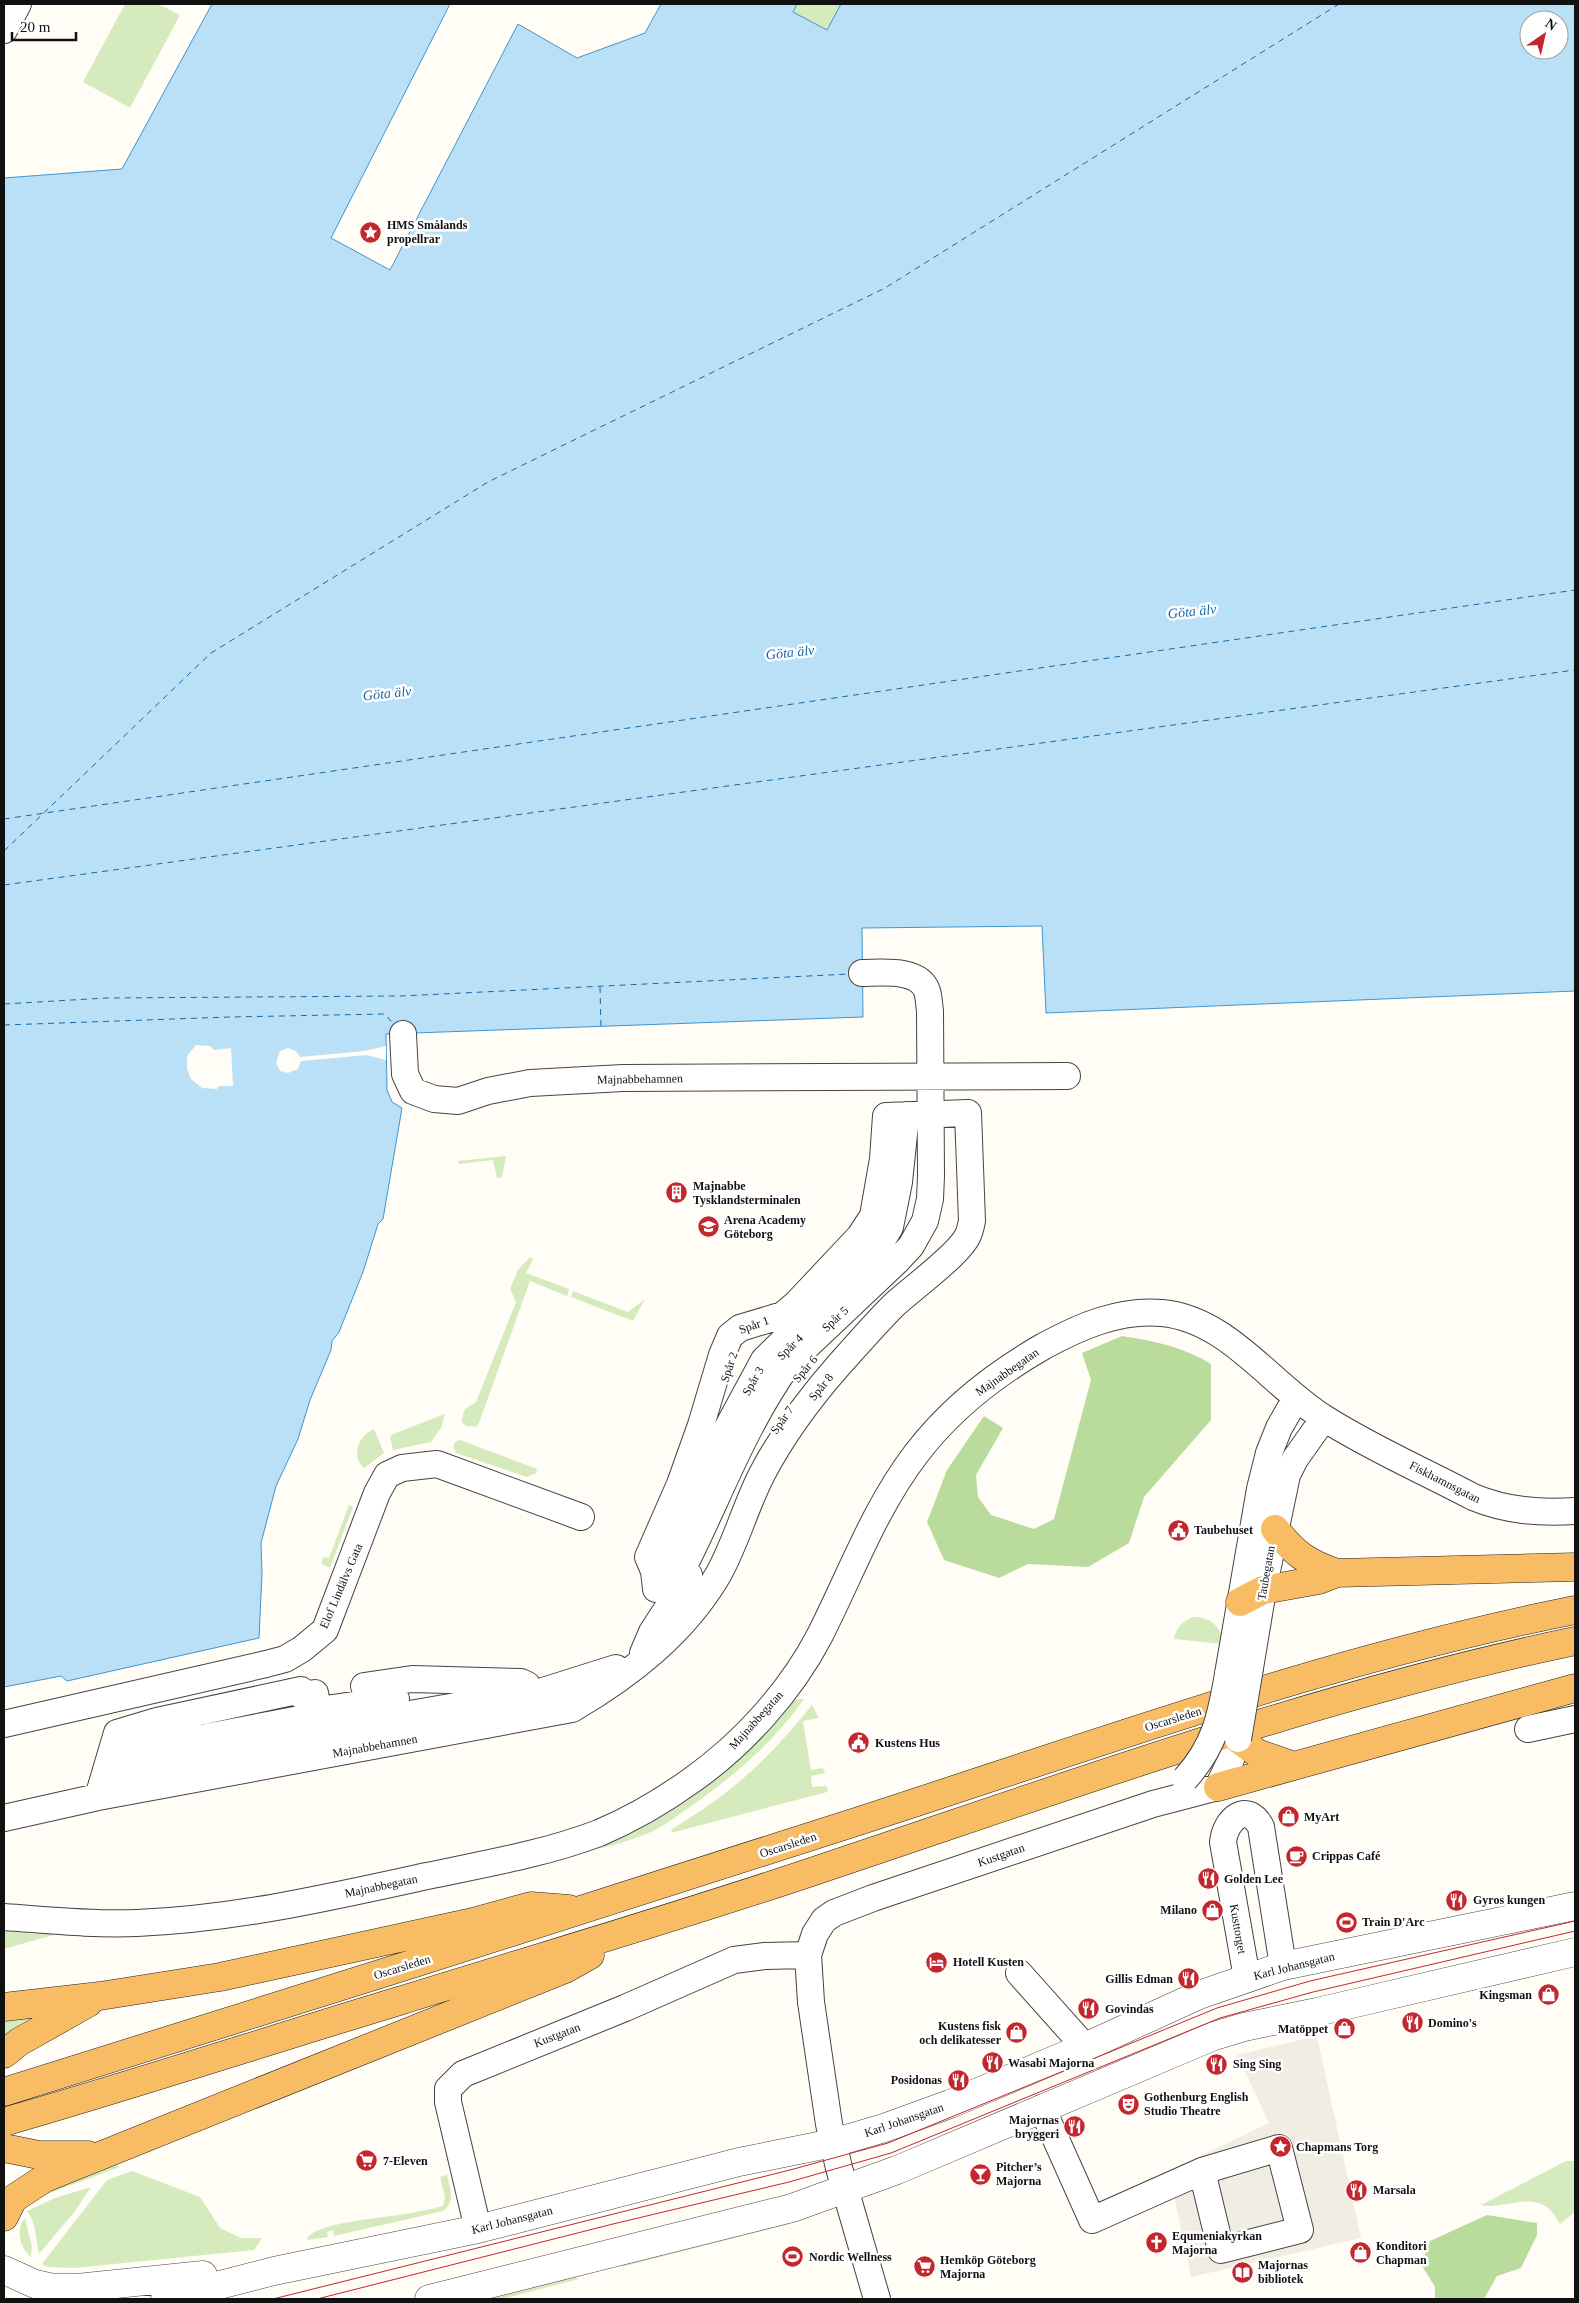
<svg xmlns="http://www.w3.org/2000/svg" width="1579" height="2303" font-family="'Times New Roman',serif">
	<rect width="100%" height="100%" fill="#fffdf5"/>
	<path fill="#d5ebbd" d="M 125,4 L 158,4 L 180,15 L 130,108 L 83,82 Z
		M 797,4 L 841,4 L 827,31 L 793,12 Z
		M 506,1156 L 502,1177 L 497,1178 L 493,1160 L 459,1164 L 458,1161 Z
		M 530,1257 L 533,1259 L 526,1273 L 569,1289 L 567,1296 L 530,1281 L 479,1423 L 476,1427 L 466,1426 L 461,1421 L 465,1409 L 476,1402 L 516,1302 L 510,1289 L 518,1270 Z
		M 573,1291 L 628,1312 L 645,1299 L 633,1321 L 571,1297 Z
		M 445,1414 L 441,1428 L 431,1442 L 393,1450 L 390,1437 L 393,1434 Z
		M 374,1429 L 384,1453 L 364,1468 C 350,1456 359,1435 374,1429 Z
		M 460,1440 L 537,1469 L 536,1473 L 527,1477 L 456,1453 L 453,1446 L 456,1441 Z
		M 349,1505 L 353,1507 L 330,1568 L 321,1564 L 324,1557 L 329,1558 Z
		M 1193,1617 C 1211,1617 1221,1626 1223,1644 L 1174,1639 C 1176,1627 1182,1622 1193,1617 Z
		M 797,1699 L 804,1699 C 775,1741 735,1775 694,1804 C 681,1813 667,1824 653,1831 C 620,1846 585,1852 550,1859 Z
		M 812,1705 L 819,1718 L 803,1721 L 811,1770 L 823,1768 L 825,1773 L 811,1776 L 812,1787 L 826,1786 L 828,1789 L 827,1792 L 671,1833 L 672,1829 C 691,1817 711,1805 729,1790 C 760,1766 787,1736 812,1705 Z
		M 4,1931 L 36,1934 L 53,1933 L 53,1935 L 4,1949 Z
		M 37,2009 L 42,2018 L 4,2042 L 4,2015 Z
		M 1566,2161 L 1575,2161 L 1575,2212 L 1560,2224 C 1540,2184 1509,2211 1481,2205 Z
		M 113,2164 L 120,2167 L 28,2201 L 29,2195 Z
		M 132,2171 L 200,2197 L 220,2228 L 241,2238 L 262,2238 L 254,2250 L 74,2268 L 48,2267 L 42,2264 L 107,2180 Z
		M 447,2175 C 450,2188 456,2201 443,2211 L 334,2236 L 333,2230 L 327,2232 L 328,2237 L 307,2240 C 310,2223 389,2217 405,2214 C 418,2212 431,2209 443,2206 L 445,2197 L 440,2177 Z
		M 91,2187 L 75,2211 L 39,2254 C 36,2240 36,2222 27,2211 L 55,2198 Z
		M 787,2214 L 790,2224 L 621,2267 L 628,2260 Z
		M 25,2218 L 32,2247 L 31,2257 C 20,2249 15,2229 25,2218 Z
		M 571,2275 L 579,2279 L 502,2299 L 457,2299 Z"/>
	<path fill="#b9dc9c" d="M 1122,1336 C 1154,1341 1184,1347 1211,1364 L 1211,1420 L 1144,1497 L 1129,1543 L 1088,1567 L 1028,1564 L 999,1578 L 944,1560 L 927,1522 L 947,1470 L 984,1416 L 1003,1428 L 976,1475 L 978,1497 L 991,1515 L 1034,1529 L 1054,1519 L 1091,1380 L 1082,1353 Z
		M 1487,2215 L 1537,2223 L 1537,2235 L 1521,2268 L 1497,2276 L 1484,2299 L 1435,2299 L 1435,2287 L 1421,2264 L 1430,2241 Z"/>
	<path fill="#f1ede2" d="M 1317,2036 L 1361,2238 L 1191,2277 L 1169,2171 L 1269,2123 L 1237,2055 Z"/>
	<path fill="#b9e0f7" stroke="#3f96cf" fill-rule="evenodd" d="M 212,4 L 450,4 L 331,238 L 390,270 L 518,24 L 577,58 L 645,33 L 661,4 L 797,4 L 793,12 L 827,30 L 841,4 L 1575,4 L 1575,991 L 1046,1013 L 1042,926 L 862,928 L 863,1017 L 386,1034 L 387,1090 L 392,1102 L 402,1108 L 383,1219 L 378,1224 L 363,1272 L 339,1332 L 332,1341 L 331,1350 L 310,1400 L 298,1439 L 276,1486 L 261,1543 L 262,1573 L 259,1638 L 67,1681 L 61,1676 L 4,1687 L 4,178 L 122,169 ZM 1529,20 L 1559,20 L 1559,50 L 1529,50 Z"/>
	<path fill="#fffdf5" d="M 196,1045 L 210,1046 L 214,1050 L 231,1048 L 233,1086 L 219,1086 L 217,1089 L 202,1088 L 191,1079 L 187,1069 L 187,1056 Z
		M 386,1046 L 386,1060 L 367,1055 L 301,1061 L 298,1069 L 288,1073 L 280,1071 L 276,1063 L 280,1051 L 288,1048 L 296,1051 L 300,1057 L 364,1051 Z"/>
	<g fill="none" stroke-linecap="round" stroke-linejoin="round">
		<path stroke="#1768a6" stroke-width="1" stroke-dasharray="6 5" stroke-linecap="butt" d="M 4,819 L 1575,590
			M 4,851 L 211,653 L 488,482 L 885,288 L 1339,4
			M 4,885 L 1575,670
			M 600,987 L 601,1027
			M 4,1004 L 106,998 L 401,996 L 849,974
			M 4,1025 L 230,1017 L 385,1014 L 395,1026"/>
		<defs>
			<path id="minor" d="M 4,30 L 18,4
				M 403,1034 L 405,1074 L 413,1091 L 434,1099 L 458,1101 L 488,1091 L 530,1083 L 623,1078 L 1067,1076
				M 660,1579 L 717,1447 L 764,1360 L 849,1276 L 881,1242 L 890,1227 L 899,1182 L 906,1115
				M 656,1589 L 671,1586 L 679,1576 C 716,1505 742,1428 789,1363 L 898,1260 L 911,1246 L 925,1221 L 930,1199 L 931,1176 L 930,1011 C 929,1005 929,997 927,991 C 919,968 881,973 862,973
				M 643,1653 L 652,1632 L 689,1575
				M 1250,1668 L 1263,1590 L 1287,1475 L 1295,1459 L 1324,1418
				M 1228,1674 L 1260,1489 L 1269,1453 L 1279,1428 L 1296,1398
				M 364,1686 L 412,1679 L 521,1682 L 527,1685
				M 301,1690 L 301,1695 L 315,1693 L 318,1710 L 325,1709 L 330,1734 L 144,1770 L 98,1797 L 117,1733 L 157,1721 Z
				M 325,1709 L 396,1699
				M 4,1724 L 266,1664 L 285,1659 L 302,1649 L 325,1630 L 377,1493 L 387,1475 L 402,1468 L 437,1464 L 581,1517
				M 329,1728 L 543,1691 L 616,1668
				M 1528,1729 L 1575,1719
				M 114,1779 L 139,1750 L 326,1714
				M 4,1818 L 98,1797 L 572,1709 C 630,1675 684,1633 718,1575 C 736,1543 745,1507 762,1474 C 782,1436 809,1399 838,1366 C 856,1346 875,1324 894,1305 C 911,1289 960,1254 968,1235 C 970,1231 971,1225 972,1221 L 968,1113 L 886,1116 L 883,1159 L 873,1216 L 860,1236 L 796,1304 L 783,1315 L 740,1328 L 730,1336 L 722,1355 L 701,1425 L 680,1484 L 648,1557 L 654,1571 L 656,1589
				M 4,1917 C 48,1920 93,1925 137,1923 C 235,1919 331,1897 427,1876 C 484,1864 544,1854 599,1833 C 632,1819 663,1801 692,1780 C 743,1744 791,1691 820,1635 C 851,1574 874,1509 916,1454 C 950,1409 995,1374 1044,1346 C 1081,1326 1120,1309 1162,1313 C 1228,1319 1271,1385 1324,1418 C 1371,1448 1424,1471 1473,1497 C 1507,1511 1539,1513 1575,1511
				M 1019,1973 L 1085,2047
				M 1247,1978 L 1223,1842 C 1225,1820 1247,1800 1261,1827 L 1283,1966
				M 1042,2108 L 1092,2220 L 1202,2171
				M 1279,2148 L 1300,2230 L 1221,2250 L 1202,2171 Z
				M 478,2229 L 448,2102 L 448,2089 L 463,2074 L 625,2008 L 734,1960 L 765,1956 L 808,1955
				M 877,2299 L 839,2168 L 829,2124 L 811,2002 L 808,1955 L 815,1934 L 824,1920 L 834,1913 L 873,1898 L 1153,1804 L 1218,1787 L 1230,1762 L 1238,1739"/>
			<path id="tertiary" d="M 4,2270 L 35,2284 L 53,2288 L 77,2288 L 203,2275
				M 165,2299 L 274,2271 L 478,2229 L 739,2162 L 833,2143 L 884,2128 L 950,2104 L 1085,2047 L 1199,1995 L 1283,1966 L 1575,1906
				M 429,2299 L 792,2208 L 897,2170 L 1214,2036 L 1244,2027 L 1317,2012 L 1575,1952"/>
			<path id="trunk" d="M 1275,1529 C 1294,1553 1307,1563 1337,1573 L 1575,1567
				M 1240,1602 L 1263,1590 L 1319,1580 L 1337,1573
				M 1238,1739 L 1257,1753 L 1294,1766
				M 1218,1787 L 1575,1688
				M 4,2007 L 100,1996 L 220,1977 L 473,1922 L 531,1906 L 569,1909
				M 4,2054 L 19,2042 L 88,2003
				M 4,2092 C 290,2002 577,1913 862,1820 C 1097,1744 1333,1658 1575,1610
				M 4,2122 C 136,2084 267,2041 399,2001 C 543,1956 689,1914 832,1865 C 1077,1783 1322,1694 1575,1641
				M 4,2148 L 39,2155 L 88,2155
				M 4,2217 L 13,2199 L 45,2178 L 565,1969 L 590,1955"/>
		</defs>
		<use href="#minor" stroke="#444" stroke-width="28"/>
		<use href="#tertiary" stroke="#444" stroke-width="29"/>
		<use href="#trunk" stroke="#222" stroke-width="29"/>
		<use href="#minor" stroke="#fff" stroke-width="26"/>
		<use href="#tertiary" stroke="#fff" stroke-width="28"/>
		<use href="#trunk" stroke="#f7bc64" stroke-width="28"/>
		<path stroke="#c4262e" stroke-width="1" d="M 273,2299 L 790,2170 L 888,2143 L 1217,2008 L 1310,1981 L 1575,1921
			M 317,2299 L 613,2224 L 789,2182 L 891,2153 L 1220,2018 L 1313,1992 L 1575,1931"/>
		<defs>
			<path id="minor-bridge" d="M 1238,1739 L 1250,1668
				M 1185,1779 C 1215,1746 1221,1716 1228,1674"/>
		</defs>
		<use href="#minor-bridge" stroke="#444" stroke-width="28" stroke-linecap="butt"/>
		<use href="#minor-bridge" stroke="#fff" stroke-width="26"/>
	</g>
	<defs>
		<symbol id="sight-disc" viewBox="-11 -11 22 22"><circle r="9.5" fill="#c4262e" stroke="#fff"/><path d="M0-6L1.8-2.2L6-1.7L2.9 1.2L3.7 5.4L0 3.3L-3.7 5.4L-2.9 1.2L-6-1.7L-1.8-2.2Z" fill="#fff"/></symbol>
		<symbol id="building-disc" viewBox="-11 -11 22 22"><circle r="9.5" fill="#c4262e" stroke="#fff"/><path d="M-4-6H4V6H1V3H-1V6H-4ZM-2.5-4.3h1.7v1.8h-1.7ZM.8-4.3h1.7v1.8H.8ZM-2.5-1h1.7V.8h-1.7ZM.8-1h1.7V.8H.8Z" fill="#fff"/></symbol>
		<symbol id="school-disc" viewBox="-11 -11 22 22"><circle r="9.5" fill="#c4262e" stroke="#fff"/><path d="M0-5L7-2L0 1L-7-2ZM-4 1L0 2.5L4 1V4Q0 6-4 4Z" fill="#fff"/></symbol>
		<symbol id="civic-disc" viewBox="-11 -11 22 22"><circle r="9.5" fill="#c4262e" stroke="#fff"/><path d="M-.6-6.5H3V-4.5H.6V-3L4-1V1h2V6H-6V1h2V-1L-.6-3ZM-1.2 2.5V6h2.4V2.5Z" fill="#fff"/></symbol>
		<symbol id="shop-disc" viewBox="-11 -11 22 22"><circle r="9.5" fill="#c4262e" stroke="#fff"/><path d="M-5-2.5h2.3a2.7 3.5 0 0 1 5.4 0H5L5.5 6h-11ZM-1.5-2.5h3a1.5 2.3 0 0 0-3 0Z" fill="#fff"/></symbol>
		<symbol id="cafe-disc" viewBox="-11 -11 22 22"><circle r="9.5" fill="#c4262e" stroke="#fff"/><path d="M-5.5-4.5H6V0H3Q3 3.5 0 3.5H-2.5Q-5.5 3.5-5.5 0ZM3-3.2v2h1.7v-2ZM-6 4.5H4V6H-6Z" fill="#fff"/></symbol>
		<symbol id="restaurant-disc" viewBox="-11 -11 22 22"><circle r="9.5" fill="#c4262e" stroke="#fff"/><path d="M-5-6h1v4h1v-4h1v4h1v-4h1v5L-1.5 .5V6h-2V.5L-5-1ZM5-6V6H3V1.5H1.5Q1.5-4 5-6Z" fill="#fff"/></symbol>
		<symbol id="stadium-disc" viewBox="-11 -11 22 22"><circle r="9.5" fill="#c4262e" stroke="#fff"/><path d="M0-5a6.5 5 0 1 0 0 10a6.5 5 0 1 0 0-10ZM-3.5-1.8h7v3.6h-7Z" fill="#fff"/></symbol>
		<symbol id="hotel-disc" viewBox="-11 -11 22 22"><circle r="9.5" fill="#c4262e" stroke="#fff"/><path d="M-6-4.5h1.5V1H6V5H4.5V3h-9V5H-6ZM-4 0a1.8 1.8 0 1 1 3.6 0ZM.5 0V-2.5h3Q6-2.5 6 0Z" fill="#fff"/></symbol>
		<symbol id="theatre-disc" viewBox="-11 -11 22 22"><circle r="9.5" fill="#c4262e" stroke="#fff"/><path d="M-5-5.5Q0-4 5-5.5V0Q5 5 0 6Q-5 5-5 0ZM-3.3-2.5H-1v1.5H-3.3ZM1-2.5H3.3v1.5H1ZM-2.8 1Q0 5.5 2.8 1Z" fill="#fff"/></symbol>
		<symbol id="supermarket-disc" viewBox="-11 -11 22 22"><circle r="9.5" fill="#c4262e" stroke="#fff"/><path d="M-6-5.5h2.5l.6 2H6L4.5 2H-2.5L-4.4-4H-6ZM-1.5 3.2a1.3 1.3 0 1 0 .1 0ZM3 3.2a1.3 1.3 0 1 0 .1 0Z" fill="#fff"/></symbol>
		<symbol id="bar-disc" viewBox="-11 -11 22 22"><circle r="9.5" fill="#c4262e" stroke="#fff"/><path d="M-6-5H6L.8 .8V4.5H3.5V6h-7V4.5H-.8V.8Z" fill="#fff"/></symbol>
		<symbol id="church-disc" viewBox="-11 -11 22 22"><circle r="9.5" fill="#c4262e" stroke="#fff"/><path d="M-1.2-6h2.4v3.5h3.3v2.4h-3.3V6h-2.4V-.1h-3.3v-2.4h3.3Z" fill="#fff"/></symbol>
		<symbol id="library-disc" viewBox="-11 -11 22 22"><circle r="9.5" fill="#c4262e" stroke="#fff"/><path d="M-6-4Q-3-5.5-.7-3.5V5Q-3 3-6 4ZM6-4Q3-5.5 .7-3.5V5Q3 3 6 4Z" fill="#fff"/></symbol>
	</defs>
	<g fill-rule="evenodd">
		<use href="#sight-disc" x="358" y="220" width="25" height="25"/>
		<use href="#building-disc" x="664" y="1180" width="25" height="25"/>
		<use href="#school-disc" x="696" y="1214" width="25" height="25"/>
		<use href="#civic-disc" x="1166" y="1518" width="25" height="25"/>
		<use href="#civic-disc" x="846" y="1730" width="25" height="25"/>
		<use href="#shop-disc" x="1276" y="1804" width="25" height="25"/>
		<use href="#cafe-disc" x="1284" y="1844" width="25" height="25"/>
		<use href="#restaurant-disc" x="1196" y="1866" width="25" height="25"/>
		<use href="#restaurant-disc" x="1444" y="1888" width="25" height="25"/>
		<use href="#shop-disc" x="1200" y="1898" width="25" height="25"/>
		<use href="#stadium-disc" x="1334" y="1910" width="25" height="25"/>
		<use href="#hotel-disc" x="924" y="1950" width="25" height="25"/>
		<use href="#restaurant-disc" x="1176" y="1966" width="25" height="25"/>
		<use href="#shop-disc" x="1536" y="1982" width="25" height="25"/>
		<use href="#restaurant-disc" x="1076" y="1996" width="25" height="25"/>
		<use href="#restaurant-disc" x="1400" y="2010" width="25" height="25"/>
		<use href="#shop-disc" x="1332" y="2016" width="25" height="25"/>
		<use href="#shop-disc" x="1004" y="2020" width="25" height="25"/>
		<use href="#restaurant-disc" x="980" y="2050" width="25" height="25"/>
		<use href="#restaurant-disc" x="1204" y="2052" width="25" height="25"/>
		<use href="#restaurant-disc" x="946" y="2068" width="25" height="25"/>
		<use href="#theatre-disc" x="1116" y="2092" width="25" height="25"/>
		<use href="#restaurant-disc" x="1062" y="2114" width="25" height="25"/>
		<use href="#sight-disc" x="1268" y="2134" width="25" height="25"/>
		<use href="#supermarket-disc" x="354" y="2148" width="25" height="25"/>
		<use href="#bar-disc" x="968" y="2162" width="25" height="25"/>
		<use href="#restaurant-disc" x="1344" y="2178" width="25" height="25"/>
		<use href="#church-disc" x="1144" y="2230" width="25" height="25"/>
		<use href="#shop-disc" x="1348" y="2240" width="25" height="25"/>
		<use href="#stadium-disc" x="780" y="2244" width="25" height="25"/>
		<use href="#supermarket-disc" x="912" y="2254" width="25" height="25"/>
		<use href="#library-disc" x="1230" y="2260" width="25" height="25"/>
	</g>
	<g text-anchor="middle" stroke-width="5" stroke-linejoin="round" paint-order="stroke">
		<g font-size="12" font-weight="bold" fill="#111" stroke="#fff" text-anchor="start">
			<text x="387" y="229">HMS Smålands<tspan x="387" dy="14">propellrar</tspan></text>
			<text x="693" y="1190">Majnabbe<tspan x="693" dy="14">Tysklandsterminalen</tspan></text>
			<text x="724" y="1224">Arena Academy<tspan x="724" dy="14">Göteborg</tspan></text>
			<text x="1194" y="1534">Taubehuset</text>
			<text x="875" y="1747">Kustens Hus</text>
			<text x="1304" y="1821">MyArt</text>
			<text x="1312" y="1860">Crippas Café</text>
			<text x="1224" y="1883">Golden Lee</text>
			<text x="1473" y="1904">Gyros kungen</text>
			<text x="1197" y="1914" text-anchor="end">Milano</text>
			<text x="1362" y="1926">Train D'Arc</text>
			<text x="953" y="1966">Hotell Kusten</text>
			<text x="1173" y="1983" text-anchor="end">Gillis Edman</text>
			<text x="1532" y="1999" text-anchor="end">Kingsman</text>
			<text x="1105" y="2013">Govindas</text>
			<text x="1428" y="2027">Domino's</text>
			<text x="1001" y="2030" text-anchor="end">Kustens fisk<tspan x="1001" dy="14">och delikatesser</tspan></text>
			<text x="1328" y="2033" text-anchor="end">Matöppet</text>
			<text x="1008" y="2067">Wasabi Majorna</text>
			<text x="1233" y="2068">Sing Sing</text>
			<text x="942" y="2084" text-anchor="end">Posidonas</text>
			<text x="1144" y="2101">Gothenburg English<tspan x="1144" dy="14">Studio Theatre</tspan></text>
			<text x="1059" y="2124" text-anchor="end">Majornas<tspan x="1059" dy="14">bryggeri</tspan></text>
			<text x="1296" y="2151">Chapmans Torg</text>
			<text x="383" y="2165">7-Eleven</text>
			<text x="996" y="2171">Pitcher’s<tspan x="996" dy="14">Majorna</tspan></text>
			<text x="1373" y="2194">Marsala</text>
			<text x="1172" y="2240">Equmeniakyrkan<tspan x="1172" dy="14">Majorna</tspan></text>
			<text x="1376" y="2250">Konditori<tspan x="1376" dy="14">Chapman</tspan></text>
			<text x="809" y="2261">Nordic Wellness</text>
			<text x="940" y="2264">Hemköp Göteborg<tspan x="940" dy="14">Majorna</tspan></text>
			<text x="1258" y="2269">Majornas<tspan x="1258" dy="14">bibliotek</tspan></text>
		</g>
		<g font-size="12" fill="#111" stroke="#fff">
			<text transform="translate(640 1079) rotate(-1)" y="4">Majnabbehamnen</text>
			<text transform="translate(835 1319) rotate(-43)" y="4">Spår 5</text>
			<text transform="translate(754 1325) rotate(-20)" y="4">Spår 1</text>
			<text transform="translate(790 1347) rotate(-44)" y="4">Spår 4</text>
			<text transform="translate(729 1367) rotate(-72)" y="4">Spår 2</text>
			<text transform="translate(805 1369) rotate(-50)" y="4">Spår 6</text>
			<text transform="translate(1007 1372) rotate(-35)" y="4">Majnabbegatan</text>
			<text transform="translate(753 1381) rotate(-60)" y="4">Spår 3</text>
			<text transform="translate(821 1387) rotate(-51)" y="4">Spår 8</text>
			<text transform="translate(782 1420) rotate(-55)" y="4">Spår 7</text>
			<text transform="translate(1445 1482) rotate(27)" y="4">Fiskhamnsgatan</text>
			<text transform="translate(1266 1573) rotate(-80)" y="4">Taubegatan</text>
			<text transform="translate(341 1586) rotate(-67)" y="4">Elof Lindälvs Gata</text>
			<text transform="translate(1173 1719) rotate(-17)" y="4">Oscarsleden</text>
			<text transform="translate(756 1720) rotate(-48)" y="4">Majnabbegatan</text>
			<text transform="translate(375 1746) rotate(-10)" y="4">Majnabbehamnen</text>
			<text transform="translate(788 1845) rotate(-18)" y="4">Oscarsleden</text>
			<text transform="translate(1001 1855) rotate(-19)" y="4">Kustgatan</text>
			<text transform="translate(381 1886) rotate(-12)" y="4">Majnabbegatan</text>
			<text transform="translate(1238 1929) rotate(80)" y="4">Kusttorget</text>
			<text transform="translate(1294 1966) rotate(-14)" y="4">Karl Johansgatan</text>
			<text transform="translate(402 1967) rotate(-17)" y="4">Oscarsleden</text>
			<text transform="translate(557 2035) rotate(-21)" y="4">Kustgatan</text>
			<text transform="translate(904 2120) rotate(-19)" y="4">Karl Johansgatan</text>
			<text transform="translate(512 2220) rotate(-14)" y="4">Karl Johansgatan</text>
		</g>
		<g font-size="14" font-style="italic" fill="#1768a6" stroke="#fff">
			<text transform="translate(1192 611) rotate(-6)" y="5">Göta älv</text>
			<text transform="translate(790 652) rotate(-6)" y="5">Göta älv</text>
			<text transform="translate(387 693) rotate(-6)" y="5">Göta älv</text>
		</g>
	</g>
	<rect width="1579" height="2303" fill="none" stroke="#111111" stroke-width="10"/>
	<g transform="translate(1544 35) rotate(34)"><circle r="24" fill="#ffffff" stroke="#a0a0a0"/>
	<path d="M0-4L9 19L0 12L-9 19Z" fill="#c4262e"/>
	<text y="-8" font-size="14" font-weight="bold" text-anchor="middle" fill="#111111">N</text>
	</g>
	<path d="M12 32v8h64v-8" fill="none" stroke="#111111" stroke-width="2.5"/>
	<text x="20" y="32" font-size="15" fill="#111111" stroke="#ffffff" stroke-width="4" paint-order="stroke">20 m</text>
</svg>
